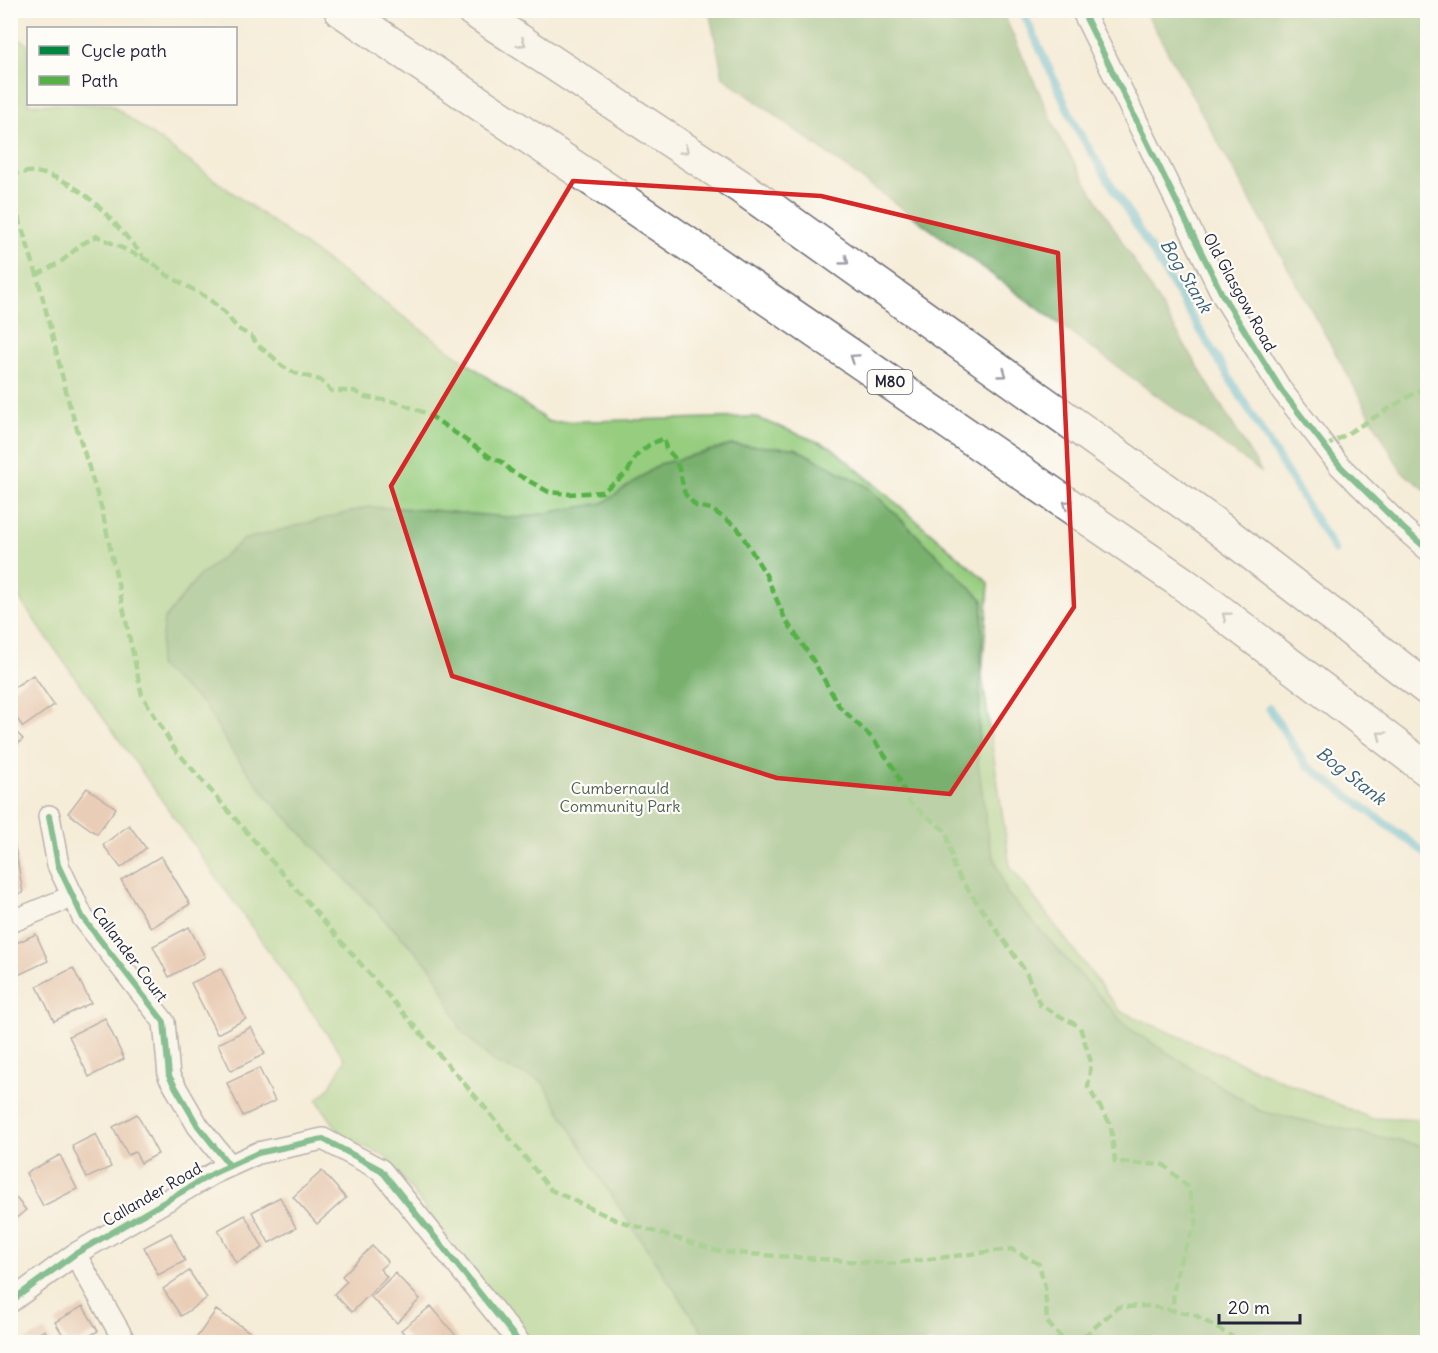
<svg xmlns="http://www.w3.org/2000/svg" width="1438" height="1353" font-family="Delius,sans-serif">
	<rect width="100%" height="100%" fill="#fdfcf7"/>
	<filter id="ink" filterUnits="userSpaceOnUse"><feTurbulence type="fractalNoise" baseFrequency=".0167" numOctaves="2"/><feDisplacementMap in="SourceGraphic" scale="12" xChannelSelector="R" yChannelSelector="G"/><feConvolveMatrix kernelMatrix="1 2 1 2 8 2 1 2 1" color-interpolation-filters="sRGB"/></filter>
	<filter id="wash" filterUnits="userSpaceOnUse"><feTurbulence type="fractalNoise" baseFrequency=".008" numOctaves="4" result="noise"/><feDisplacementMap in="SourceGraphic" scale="24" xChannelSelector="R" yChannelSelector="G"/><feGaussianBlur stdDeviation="1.35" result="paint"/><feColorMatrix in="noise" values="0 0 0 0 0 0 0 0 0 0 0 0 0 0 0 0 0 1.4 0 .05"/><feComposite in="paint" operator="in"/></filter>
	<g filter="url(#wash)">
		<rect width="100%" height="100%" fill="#f6edd9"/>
		<path fill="#97cd7f" stroke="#5c785d" stroke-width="1.5" d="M 10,31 L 28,45 L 28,104 L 110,104 L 549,422 L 755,417 L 831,447 L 989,583 L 982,676 L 1010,866 L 1120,1011 L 1370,1118 L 1427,1120 L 1427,1342 L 528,1342 L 385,1156 L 342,1136 L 317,1100 L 328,1090 L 345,1059 L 11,587 Z"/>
		<path fill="#79b06e" stroke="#4e6954" stroke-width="1.5" d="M 709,11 L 1002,11 L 1062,142 L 1262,473 L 723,77 Z
			M 1145,11 L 1427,11 L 1427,491 L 1401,471 Z
			M 731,445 L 795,448 L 868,487 L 983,600 L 978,762 L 989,842 L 1007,893 L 1128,1028 L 1260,1111 L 1427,1147 L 1427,1342 L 709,1342 L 600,1178 L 542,1081 L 495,1063 L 462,1031 L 434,971 L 271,801 L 234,754 L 205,706 L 158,666 L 164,620 L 197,578 L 243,540 L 368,507 L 418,509 L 517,518 L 603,503 L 660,464 Z"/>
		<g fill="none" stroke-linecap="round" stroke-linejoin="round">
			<path stroke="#56b9d5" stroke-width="8" d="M 1022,10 L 1076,127 L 1335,551
				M 1269,708 L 1306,765 L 1428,855"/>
		</g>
		<g id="blocks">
			<path fill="#daa78f" d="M 33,675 L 54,705 L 23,727 L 10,709 L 10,690 Z
				M 10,726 L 23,739 L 10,751 Z
				M 87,788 L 116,808 L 97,834 L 68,813 Z
				M 129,825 L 146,848 L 121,868 L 103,845 Z
				M 10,835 L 13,835 L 23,893 L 10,895 Z
				M 161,856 L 190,904 L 151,928 L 121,880 Z
				M 189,927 L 205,957 L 169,977 L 153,946 Z
				M 36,934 L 48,961 L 18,975 L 10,960 L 10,946 Z
				M 73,968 L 91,1003 L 54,1021 L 37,986 Z
				M 221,969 L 246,1019 L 217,1034 L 191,983 Z
				M 105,1018 L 124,1059 L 89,1077 L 69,1036 Z
				M 251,1027 L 265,1054 L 231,1071 L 218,1044 Z
				M 259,1068 L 275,1101 L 243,1116 L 227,1083 Z
				M 137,1114 L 158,1154 L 141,1163 L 135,1152 L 128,1155 L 113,1127 Z
				M 96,1134 L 111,1167 L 87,1178 L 72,1146 Z
				M 60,1155 L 77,1189 L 43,1206 L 26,1173 Z
				M 322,1171 L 346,1198 L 317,1224 L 293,1197 Z
				M 10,1191 L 26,1210 L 10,1223 Z
				M 280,1197 L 296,1228 L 269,1243 L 252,1212 Z
				M 245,1215 L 263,1248 L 236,1263 L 218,1230 Z
				M 171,1233 L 185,1261 L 158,1275 L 144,1247 Z
				M 372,1246 L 388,1262 L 380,1269 L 387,1277 L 352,1312 L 334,1294 L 347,1281 L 342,1276 Z
				M 189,1271 L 207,1298 L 181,1316 L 163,1289 Z
				M 395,1273 L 420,1299 L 397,1323 L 371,1297 Z
				M 83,1306 L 98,1331 L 79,1342 L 67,1342 L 55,1322 Z
				M 431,1306 L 461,1342 L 411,1342 L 401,1330 Z
				M 216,1310 L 253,1334 L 247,1342 L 198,1342 L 195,1340 Z
				M 45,1330 L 51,1342 L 23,1342 Z"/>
		</g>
	</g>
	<g filter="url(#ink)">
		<use href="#blocks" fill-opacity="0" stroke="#6c6972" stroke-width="1.5"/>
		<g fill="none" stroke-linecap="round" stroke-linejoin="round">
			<defs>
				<path id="street" d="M 1082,10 L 1223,296 L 1282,391 L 1340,466 L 1404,529 L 1428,550
					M 49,816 L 58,865 L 83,918 L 164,1022 L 169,1076 L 198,1126 L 230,1166
					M 13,921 L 73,896
					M 75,1254 L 125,1342
					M 10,1302 L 75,1254 L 214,1173 L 258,1153 L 323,1139 L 381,1170 L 519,1342"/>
				<path id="highway" d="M 341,10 L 707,257 L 1181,582 L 1428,770
					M 473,10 L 744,189 L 1215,525 L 1428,689"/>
			</defs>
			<use href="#street" stroke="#6c6972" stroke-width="24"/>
			<use href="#highway" stroke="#6c6972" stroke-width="36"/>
			<use href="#street" stroke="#fff" stroke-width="21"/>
			<use href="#highway" stroke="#fff" stroke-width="33"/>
			<path stroke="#55b146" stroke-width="4.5" stroke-dasharray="9 4.5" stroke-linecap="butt" d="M 10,175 C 18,174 26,171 34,172 C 82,178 113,222 143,256
				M 10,191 L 37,275 L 69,403 L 102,510 L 142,695 L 174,748 L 488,1111 L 551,1190 L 616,1220 L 722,1252 L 889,1264 L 1011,1249 L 1039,1264 L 1045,1287 L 1047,1322 L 1065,1342
				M 37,275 L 62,261 L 82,244 L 97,236 L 153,263 L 167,275 L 208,298 L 225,313 L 238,329 L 251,336 L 260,347 L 273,357 L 282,366 L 295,373 L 320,380 L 331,391 L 354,391 L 365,397 L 396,402 L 428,414 L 490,457 L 502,462 L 511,471 L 549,492 L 569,494 L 602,492 L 627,473 L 636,456 L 649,445 L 664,438 L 666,449 L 674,457 L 679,469 L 685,494 L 696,506 L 711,509 L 737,527 L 766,575 L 785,619 L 813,660 L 839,706 L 873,739 L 894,768 L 910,803 L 946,831 L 955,871 L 1026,972 L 1040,1005 L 1080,1027 L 1091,1062 L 1088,1087 L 1111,1125 L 1115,1162 L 1164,1165 L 1188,1187 L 1197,1223 C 1181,1254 1173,1275 1173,1311
				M 1325,447 L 1428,385
				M 1071,1342 L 1088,1333 L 1118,1307 L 1149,1306 L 1195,1315 L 1241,1342"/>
			<defs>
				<path id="cycleway" d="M 1082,10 L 1223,296 L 1282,391 L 1340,466 L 1404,529 L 1428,550
					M 49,816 L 58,865 L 83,918 L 164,1022 L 169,1076 L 198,1126 L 230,1166
					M 10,1302 L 75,1254 L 214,1173 L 258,1153 L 323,1139 L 381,1170 L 519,1342"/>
			</defs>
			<use href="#cycleway" stroke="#fdfcf7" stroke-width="10"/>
			<use href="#cycleway" stroke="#00873e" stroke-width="6"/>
		</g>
		<defs><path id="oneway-chevron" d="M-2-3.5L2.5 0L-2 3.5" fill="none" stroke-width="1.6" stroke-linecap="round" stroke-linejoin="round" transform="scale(1.5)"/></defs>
		<g stroke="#9c9ca7">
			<use href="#oneway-chevron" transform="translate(522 43) rotate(33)"/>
			<use href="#oneway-chevron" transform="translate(685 150) rotate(33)"/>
			<use href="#oneway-chevron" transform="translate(845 261) rotate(36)"/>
			<use href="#oneway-chevron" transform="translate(854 358) rotate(-146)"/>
			<use href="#oneway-chevron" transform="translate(1003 374) rotate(36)"/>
			<use href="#oneway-chevron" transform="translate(1067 504) rotate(-146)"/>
			<use href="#oneway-chevron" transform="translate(1226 616) rotate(-143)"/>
			<use href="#oneway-chevron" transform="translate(1381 735) rotate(-143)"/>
		</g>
	</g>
	<path d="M0 0H1438V1353H0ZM 573,181 L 821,196 L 1058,253 L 1074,607 L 950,794 L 777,778 L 452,676 L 391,486 Z" fill="#f6edd9" fill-opacity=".55" fill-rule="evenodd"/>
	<path fill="none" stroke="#d62828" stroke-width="4.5" stroke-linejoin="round" d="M 573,181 L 821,196 L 1058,253 L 1074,607 L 950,794 L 777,778 L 452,676 L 391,486 Z"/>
	<g text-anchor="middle" stroke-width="4.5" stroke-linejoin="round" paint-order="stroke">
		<rect fill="#fdfcf7" stroke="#646373" stroke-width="1.5" x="867.5" y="370" width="45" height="24" rx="4.5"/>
		<g font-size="15" font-weight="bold" fill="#22223b">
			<text x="890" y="387">M80</text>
		</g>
		<g font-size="16" fill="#22223b" stroke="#fdfcf7">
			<text transform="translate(1240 292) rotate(61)" y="6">Old Glasgow Road</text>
			<text transform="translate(130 954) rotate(53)" y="6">Callander Court</text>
			<text transform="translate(152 1194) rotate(-30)" y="6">Callander Road</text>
		</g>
		<g font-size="16" fill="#4b5e53" stroke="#fdfcf7">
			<text x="620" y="794">Cumbernauld<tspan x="620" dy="18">Community Park</tspan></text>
		</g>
		<g font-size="18" font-style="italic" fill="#375e79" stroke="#fdfcf7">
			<text transform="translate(1186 276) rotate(59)" y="6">Bog Stank</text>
			<text transform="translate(1351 776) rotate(38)" y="6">Bog Stank</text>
		</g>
	</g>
	<rect width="1438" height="1353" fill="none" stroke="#fdfcf7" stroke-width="36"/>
	<rect x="27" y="27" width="210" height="78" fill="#fdfcf7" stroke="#a5a5ac" stroke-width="1.5"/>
	<rect x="39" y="46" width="30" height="9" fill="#00873e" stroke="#a5a5ac" stroke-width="1.5"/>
	<text x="81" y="57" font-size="18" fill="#22223b">Cycle path</text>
	<rect x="39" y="76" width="30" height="9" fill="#55b146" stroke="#a5a5ac" stroke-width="1.5"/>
	<text x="81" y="87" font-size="18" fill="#22223b">Path</text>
	<path d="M1219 1314v9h81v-9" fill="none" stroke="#22223b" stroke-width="3"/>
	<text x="1228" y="1314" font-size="18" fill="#22223b" stroke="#fdfcf7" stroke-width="4.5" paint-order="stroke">20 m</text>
</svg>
